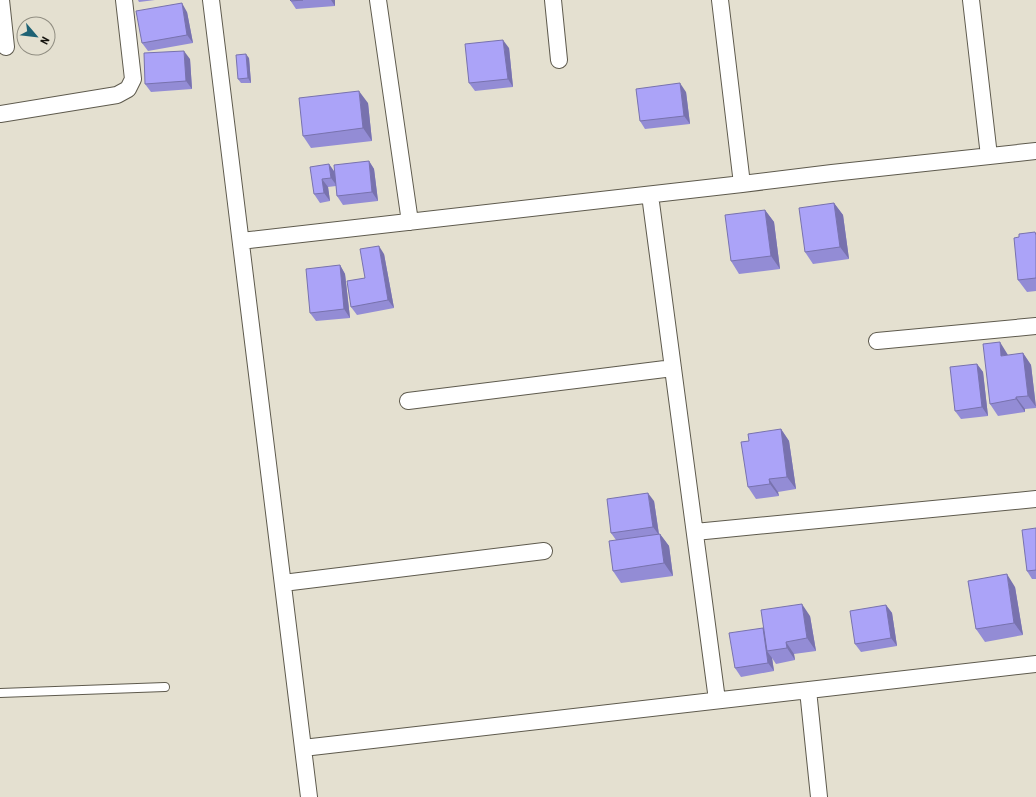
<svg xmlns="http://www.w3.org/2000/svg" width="1036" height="797" font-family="'Roboto Condensed',sans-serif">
	<rect width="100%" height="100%" fill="#e4e0d0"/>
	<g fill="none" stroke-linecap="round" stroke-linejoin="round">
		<defs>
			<path id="service" d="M 0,693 L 165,687"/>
			<path id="minor" d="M 1,0 L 6,47
				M 211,0 L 309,797
				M 378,0 L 410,222
				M 553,0 L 559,60
				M 720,0 L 742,184
				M 971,0 L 989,156
				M 0,114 L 117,95 L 128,89 L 133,79 L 124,0
				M 650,195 L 717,700
				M 241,241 L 742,184 L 832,173 L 1036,151
				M 877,341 L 1036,326
				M 408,401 L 673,368
				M 695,532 L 1036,499
				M 283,583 L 544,551
				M 808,690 L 819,797
				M 303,748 L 1036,664"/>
		</defs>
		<use href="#service" stroke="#5e5a4d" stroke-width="10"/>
		<use href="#minor" stroke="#5e5a4d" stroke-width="18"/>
		<use href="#service" stroke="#fff" stroke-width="8"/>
		<use href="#minor" stroke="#fff" stroke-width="16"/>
	</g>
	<path fill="#938cd5" d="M 138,0 L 155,0 L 139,2 Z
		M 290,0 L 335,0 L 335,6 L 296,9 Z
		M 187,12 L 193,43 L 148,51 L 142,43 Z
		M 509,48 L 513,87 L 475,91 L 469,83 Z
		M 249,58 L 251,83 L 241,83 L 238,79 Z
		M 190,59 L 192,89 L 151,92 L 145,84 Z
		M 686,92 L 690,124 L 645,129 L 640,121 Z
		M 368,103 L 372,141 L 311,148 L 303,136 Z
		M 369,161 L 374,169 L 378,201 L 343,205 L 337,196 L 336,186 L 328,187 L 330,201 L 320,203 L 314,194 L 329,164 L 334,171 Z
		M 834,203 L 843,215 L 849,259 L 813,264 L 805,252 Z
		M 765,210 L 774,222 L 780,269 L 739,274 L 731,261 Z
		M 1036,233 L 1036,291 L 1027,292 L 1018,280 L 1019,237 Z
		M 384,254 L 394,308 L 357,315 L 351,307 L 365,278 Z
		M 340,265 L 345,274 L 350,318 L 316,321 L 310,313 Z
		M 1023,353 L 1031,365 L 1036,408 L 1025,409 L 1025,412 L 998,416 L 990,404 Z
		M 977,364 L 983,372 L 988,416 L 961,419 L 955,411 Z
		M 781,429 L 789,441 L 796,489 L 778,492 L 779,496 L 756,499 L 748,487 L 749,441 Z
		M 654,501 L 659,534 L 660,534 L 669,546 L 673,576 L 621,583 L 613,571 L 616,540 L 611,533 Z
		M 1036,528 L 1036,579 L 1032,579 L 1027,571 Z
		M 1015,587 L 1023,635 L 985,642 L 976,629 Z
		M 886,605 L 892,613 L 897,646 L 861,652 L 855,644 Z
		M 810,616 L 816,651 L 794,654 L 795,660 L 776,664 L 772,658 L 774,671 L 741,677 L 735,668 L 764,629 Z"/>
	<path fill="#7872ae" d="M 331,0 L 335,0 L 335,6 Z
		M 182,3 L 187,12 L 193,43 L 187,35 Z
		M 503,40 L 509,48 L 513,87 L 508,79 Z
		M 184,51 L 190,59 L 192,89 L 186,81 Z
		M 246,54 L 249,58 L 251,83 L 248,78 Z
		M 680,83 L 686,92 L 690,124 L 684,116 Z
		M 359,91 L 368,103 L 372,141 L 363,128 Z
		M 369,161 L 374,169 L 378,201 L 372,192 Z
		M 329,164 L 335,173 L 337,186 L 331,178 Z
		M 322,179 L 328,187 L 330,201 L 324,193 Z
		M 834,203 L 843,215 L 849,259 L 840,247 Z
		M 765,210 L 774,222 L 780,269 L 771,256 Z
		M 379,246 L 384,254 L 394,308 L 388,300 Z
		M 340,265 L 345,274 L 350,318 L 344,309 Z
		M 1000,342 L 1008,355 L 1001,356 Z
		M 1023,353 L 1031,365 L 1036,407 L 1028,396 Z
		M 977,364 L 983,372 L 988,416 L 982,407 Z
		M 1016,397 L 1025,409 L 1025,412 L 1016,399 Z
		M 781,429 L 789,441 L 796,489 L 787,477 Z
		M 769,479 L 778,492 L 779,496 L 770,484 Z
		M 648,493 L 654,501 L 659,535 L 653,527 Z
		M 660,534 L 669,546 L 673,576 L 664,563 Z
		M 1007,574 L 1015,587 L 1023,635 L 1014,623 Z
		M 802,604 L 810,616 L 816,651 L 807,638 Z
		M 886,605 L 892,613 L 897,646 L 891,638 Z
		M 763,628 L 768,636 L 767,651 L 772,658 L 774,671 L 768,663 Z
		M 786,642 L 794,654 L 795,660 L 787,648 Z"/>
	<path fill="#aba3f8" stroke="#7872ae" d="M 290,0 L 303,0 L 291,1 Z
		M 182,3 L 187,35 L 142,43 L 136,11 Z
		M 503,40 L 508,79 L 469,83 L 465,44 Z
		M 184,51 L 186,81 L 145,84 L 144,53 Z
		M 246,54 L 248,78 L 238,79 L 236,55 Z
		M 680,83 L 684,116 L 640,121 L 636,89 Z
		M 359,91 L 363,128 L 303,136 L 299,98 Z
		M 369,161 L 372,192 L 337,196 L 334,165 Z
		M 329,164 L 331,178 L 322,179 L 324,193 L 314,194 L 310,167 Z
		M 834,203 L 840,247 L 805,252 L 799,208 Z
		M 765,210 L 771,256 L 731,261 L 725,215 Z
		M 1035,232 L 1036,235 L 1036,278 L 1018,280 L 1014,238 L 1019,237 L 1019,234 Z
		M 379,246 L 388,300 L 351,307 L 347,281 L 365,278 L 360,249 Z
		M 340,265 L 344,309 L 310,313 L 306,269 Z
		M 1000,342 L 1001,356 L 1023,353 L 1028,396 L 1016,397 L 1016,399 L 990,404 L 983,344 Z
		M 977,364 L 982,407 L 955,411 L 950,367 Z
		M 781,429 L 787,477 L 769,479 L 770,484 L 748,487 L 741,442 L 749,441 L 748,434 Z
		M 648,493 L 653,527 L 611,533 L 607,499 Z
		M 1036,528 L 1036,570 L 1027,571 L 1022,530 Z
		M 660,534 L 664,563 L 613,571 L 609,541 Z
		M 1007,574 L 1014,623 L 976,629 L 968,581 Z
		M 802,604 L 807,638 L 786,642 L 787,648 L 767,651 L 761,610 Z
		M 886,605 L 891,638 L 855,644 L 850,611 Z
		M 763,628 L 768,663 L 735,668 L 729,633 Z"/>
	<g transform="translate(36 36) rotate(118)"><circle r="19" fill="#e4e0d0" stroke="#918e82"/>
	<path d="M0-3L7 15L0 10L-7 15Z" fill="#1e6274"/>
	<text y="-6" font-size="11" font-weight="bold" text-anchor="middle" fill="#15130e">N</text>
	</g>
</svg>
